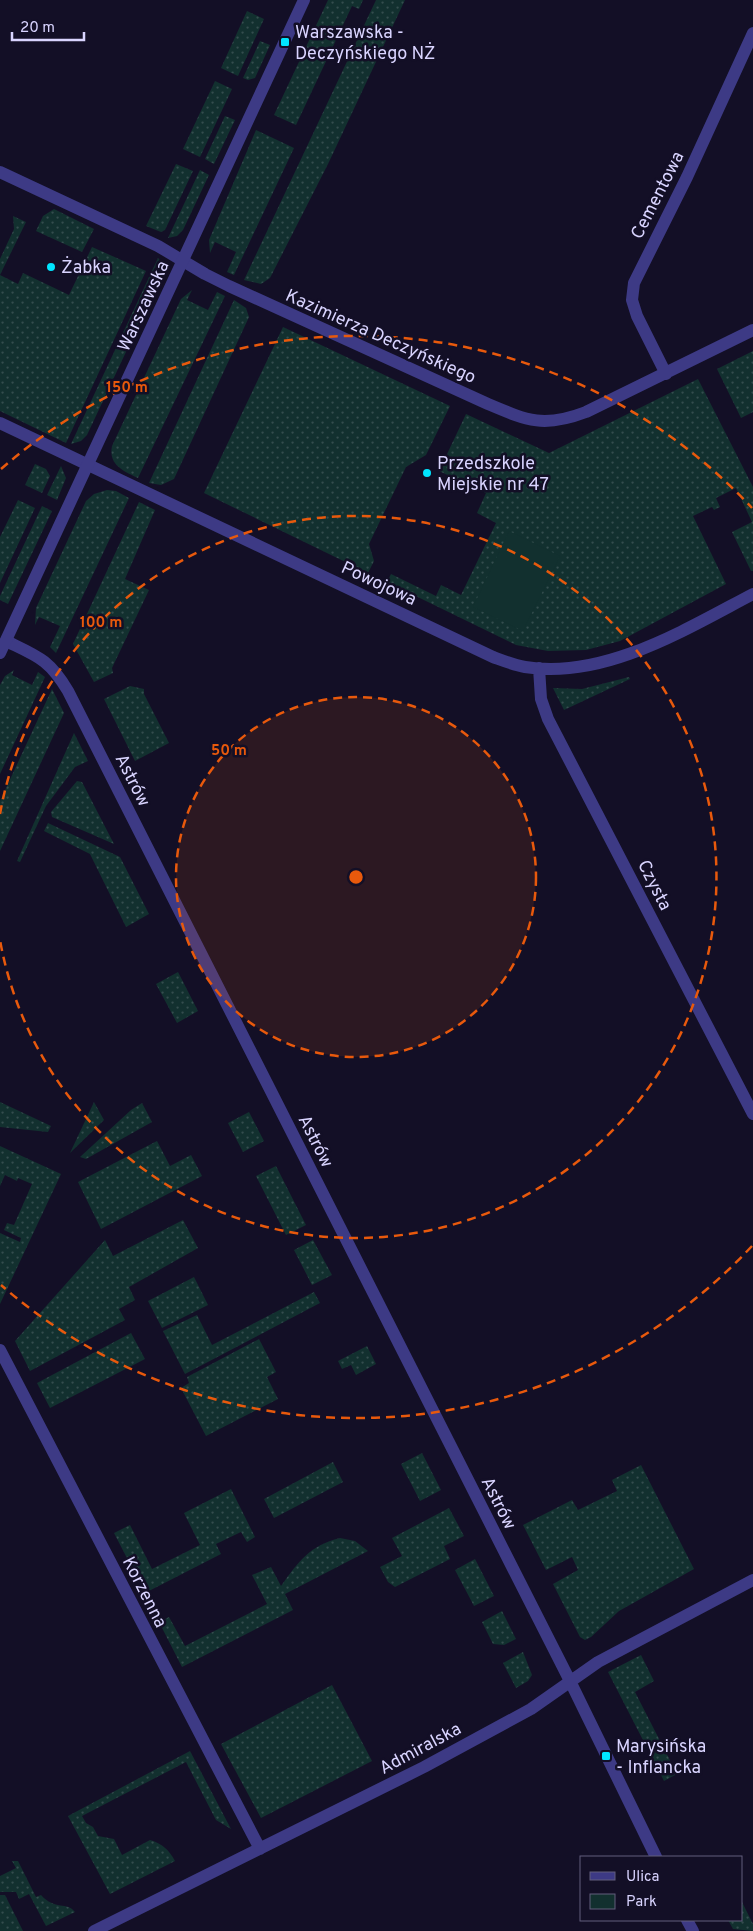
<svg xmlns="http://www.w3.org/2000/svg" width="753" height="1931" font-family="Overpass,sans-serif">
	<defs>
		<pattern id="grass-dots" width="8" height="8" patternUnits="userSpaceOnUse" patternTransform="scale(1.25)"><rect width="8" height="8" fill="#12302f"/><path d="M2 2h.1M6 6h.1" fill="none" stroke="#344d4e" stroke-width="1.8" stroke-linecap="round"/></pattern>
	</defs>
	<rect width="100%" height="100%" fill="#130f26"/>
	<path fill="url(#grass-dots)" d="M 328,0 L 363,0 L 359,9 L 352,6 L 296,125 L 274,115 Z
		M 376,0 L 405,0 L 328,164 L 270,278 L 261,284 L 244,280 Z
		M 247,11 L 264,19 L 238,76 L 221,68 Z
		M 260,41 L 270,45 L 255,78 L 248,80 L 243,78 Z
		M 215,81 L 232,89 L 200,157 L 183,149 Z
		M 225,116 L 235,120 L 214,164 L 205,159 Z
		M 256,130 L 294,148 L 234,275 L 227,272 L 236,252 L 215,242 L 210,253 L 209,240 Z
		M 176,164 L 193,171 L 165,230 L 161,232 L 146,226 Z
		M 200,170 L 209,175 L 183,230 L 177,236 L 168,238 Z
		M 54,209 L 94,229 L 82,252 L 36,231 L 43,216 Z
		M 13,216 L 26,222 L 0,275 L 18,284 L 23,273 L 69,295 L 92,247 L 146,271 L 66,443 L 0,411 L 0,259 L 14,229 Z
		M 158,258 C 168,268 161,277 156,288 L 87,435 L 81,441 L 71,444 Z
		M 192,290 L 187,300 L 208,310 L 217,292 L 225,296 L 138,478 C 124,471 108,465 112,446 L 181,299 Z
		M 234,300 L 246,308 L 249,317 L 174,479 L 161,485 L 149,483 Z
		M 283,327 L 450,406 L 426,455 L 406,467 L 369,544 L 374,561 L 368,573 L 204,493 Z
		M 753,351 L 753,412 L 741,418 L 717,369 Z
		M 698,379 L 753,487 L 753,571 L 751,571 L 732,532 L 752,522 L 736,488 L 716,498 L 720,507 L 714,510 L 712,507 L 693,516 L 726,584 L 620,641 L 586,650 L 548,651 L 516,645 L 387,582 L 391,574 L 436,596 L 441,585 L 461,595 L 496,523 L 477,513 L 486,493 L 439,471 L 466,414 L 549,453 Z
		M 35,464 L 46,469 L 50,476 L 42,493 L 25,485 Z
		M 61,466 L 66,478 L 57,500 L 47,495 Z
		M 107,490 L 116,491 L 129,498 L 56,653 L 50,647 L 60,626 L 39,617 L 35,625 L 36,608 L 86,501 L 94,494 Z
		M 18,500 L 35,508 L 0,583 L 0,537 Z
		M 139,502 L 155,510 L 125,579 L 149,590 L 112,668 L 113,673 L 94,682 L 73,644 Z
		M 42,506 L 52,511 L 8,604 L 0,600 L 0,596 Z
		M 14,670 L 12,675 L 32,685 L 38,672 L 45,677 L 0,774 L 0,685 L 5,676 Z
		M 629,677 L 630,679 L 564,710 L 553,688 L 582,689 Z
		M 130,686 L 144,689 L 144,694 L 169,743 L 135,761 L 104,699 Z
		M 52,689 L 64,713 L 0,851 L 0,801 Z
		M 74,733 L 88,761 L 75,767 L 46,806 L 20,862 L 17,861 Z
		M 77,781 L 82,782 L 114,844 L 52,817 L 51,812 Z
		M 48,823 L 120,857 L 149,914 L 126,927 L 90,854 L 44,831 Z
		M 178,972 L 198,1011 L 177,1023 L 156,984 Z
		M 0,1102 L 51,1126 L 48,1132 L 0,1127 Z
		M 94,1102 L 104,1120 L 70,1153 Z
		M 142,1103 L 152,1122 L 86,1159 L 80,1157 L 131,1110 Z
		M 249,1112 L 264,1141 L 243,1152 L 228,1123 Z
		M 157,1141 L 170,1166 L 191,1155 L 202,1176 L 101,1229 L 78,1182 Z
		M 0,1146 L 61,1174 L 0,1304 L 0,1233 L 20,1242 L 21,1238 L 4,1230 L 7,1223 L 14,1225 L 32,1184 L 18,1178 L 17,1181 L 5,1175 L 0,1186 Z
		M 276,1166 L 306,1225 L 286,1235 L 256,1176 Z
		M 183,1220 L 198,1248 L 129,1287 L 135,1300 L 119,1309 L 125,1320 L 30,1371 L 15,1341 L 105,1240 L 113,1256 Z
		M 313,1240 L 332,1275 L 312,1285 L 294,1250 Z
		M 194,1277 L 208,1305 L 162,1328 L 148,1301 Z
		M 314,1292 L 320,1303 L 185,1374 L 163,1331 L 197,1315 L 212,1345 Z
		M 131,1333 L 145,1359 L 50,1408 L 37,1383 Z
		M 259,1339 L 276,1372 L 267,1377 L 278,1399 L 206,1436 L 181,1388 L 189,1383 L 187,1377 Z
		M 367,1346 L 376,1364 L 356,1375 L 351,1365 L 342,1369 L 338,1361 Z
		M 422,1453 L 441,1490 L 420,1501 L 401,1464 Z
		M 333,1462 L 343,1482 L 274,1518 L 264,1499 Z
		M 641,1465 L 694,1569 L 619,1611 L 591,1637 L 585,1640 L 580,1637 L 553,1584 L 578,1570 L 572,1557 L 546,1570 L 523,1525 L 572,1500 L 578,1510 L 617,1491 L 612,1480 Z
		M 231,1489 L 255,1537 L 247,1542 L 241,1532 L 216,1544 L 221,1554 L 145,1593 L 114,1533 L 130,1525 L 152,1569 L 200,1545 L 184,1513 Z
		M 449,1508 L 464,1536 L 444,1546 L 450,1559 L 395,1587 L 388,1582 L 380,1567 L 402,1556 L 392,1538 Z
		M 340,1538 L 355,1541 L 368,1551 L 285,1594 L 293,1610 L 182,1667 L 159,1622 L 169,1617 L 185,1646 L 267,1604 L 252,1575 L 271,1567 L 281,1586 C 299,1561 309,1546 340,1538 Z
		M 475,1559 L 494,1596 L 474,1606 L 455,1570 Z
		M 502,1611 L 516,1639 L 504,1645 L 493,1644 L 482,1622 Z
		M 523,1652 L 532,1675 L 528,1681 L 516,1688 L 503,1663 Z
		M 641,1655 L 654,1681 L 635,1692 L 677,1774 L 664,1781 L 608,1672 Z
		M 332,1685 L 372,1761 L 261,1818 L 221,1744 Z
		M 190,1751 L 231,1829 L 216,1820 L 186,1762 L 82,1816 L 86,1823 L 93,1827 L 98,1836 L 114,1839 L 122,1855 L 150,1840 C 163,1844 169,1850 175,1861 L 110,1894 L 68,1816 Z
		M 12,1861 L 18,1861 L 36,1897 L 41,1895 C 55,1911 67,1901 75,1912 L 46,1926 L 29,1894 L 19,1899 L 16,1892 L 0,1892 L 0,1876 L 16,1868 Z
		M 0,1895 L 5,1895 L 23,1931 L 0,1931 Z
		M 742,1902 L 753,1924 L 753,1931 L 733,1929 L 728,1920 L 742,1920 Z"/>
	<path fill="#12302f" d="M 509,531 L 560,556 L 523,631 L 473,607 Z"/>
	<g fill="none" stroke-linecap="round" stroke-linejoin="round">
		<path stroke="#3d3a85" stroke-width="12" d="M 0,172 L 158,246 L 205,274 L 229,286 L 488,404 C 528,421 544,428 586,412 L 753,330
			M 666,374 L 637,316 L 632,300 L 634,283 L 687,177 L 753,33
			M 0,423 L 493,657 C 504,661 514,665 525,667 C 604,680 686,629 753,594
			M 6,641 C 37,656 49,659 68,691 L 570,1681 L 656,1857
			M 539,668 L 541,699 L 548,719 L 753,1114
			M 0,1350 L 260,1849
			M 687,1920 L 693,1931
			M 94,1931 L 424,1767 L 531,1709 L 598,1662 L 753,1580"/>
		<path stroke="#3d3a85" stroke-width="12" d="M 0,653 L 304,0"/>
	</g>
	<circle cx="356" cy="877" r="180" fill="#e8590c" fill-opacity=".12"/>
	<g fill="none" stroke="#e8590c" stroke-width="2.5" stroke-dasharray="9 6">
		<circle cx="356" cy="877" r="180"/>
		<path d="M0 814A361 361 0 1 1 0 940"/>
		<path d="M752 1246A541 541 0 0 1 1 1285M1 469A541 541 0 0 1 752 508"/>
	</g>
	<g fill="#00e5ff" stroke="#130f26" stroke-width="2">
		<rect x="280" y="37" width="10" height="10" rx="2.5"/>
		<circle cx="51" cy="267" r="5"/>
		<circle cx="427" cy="473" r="5"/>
		<rect x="601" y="1751" width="10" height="10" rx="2.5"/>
	</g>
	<g text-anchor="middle" stroke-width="5" stroke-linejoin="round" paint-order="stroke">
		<g font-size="18" fill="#d9d4ff" stroke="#130f26" text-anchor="start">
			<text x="295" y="38">Warszawska -<tspan x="295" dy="21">Deczyńskiego NŻ</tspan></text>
			<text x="61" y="273">Żabka</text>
			<text x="437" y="469">Przedszkole<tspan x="437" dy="21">Miejskie nr 47</tspan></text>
			<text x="616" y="1752">Marysińska<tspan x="616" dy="21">- Inflancka</tspan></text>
		</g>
		<g font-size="18" fill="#d9d4ff" stroke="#130f26">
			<text transform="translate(657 195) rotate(-63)" y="6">Cementowa</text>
			<text transform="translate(143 306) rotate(-65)" y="6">Warszawska</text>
			<text transform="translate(381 336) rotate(24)" y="6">Kazimierza Deczyńskiego</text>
			<text transform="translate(379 583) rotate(25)" y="6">Powojowa</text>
			<text transform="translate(133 780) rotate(63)" y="6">Astrów</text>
			<text transform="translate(655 885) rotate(63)" y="6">Czysta</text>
			<text transform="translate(316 1141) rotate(63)" y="6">Astrów</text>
			<text transform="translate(499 1503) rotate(63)" y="6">Astrów</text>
			<text transform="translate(145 1592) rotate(63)" y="6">Korzenna</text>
			<text transform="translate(420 1748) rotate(-28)" y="6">Admiralska</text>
		</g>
	</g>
	<circle cx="356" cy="877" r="8" fill="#e8590c" stroke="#130f26" stroke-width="2.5"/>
	<g font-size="15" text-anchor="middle" font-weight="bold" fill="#e8590c" stroke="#130f26" stroke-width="5" stroke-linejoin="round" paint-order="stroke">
		<text x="127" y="392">150 m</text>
		<text x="101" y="627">100 m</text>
		<text x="229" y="755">50 m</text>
	</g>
	<rect x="580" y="1856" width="162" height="65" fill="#130f26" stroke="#625e7d"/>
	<rect x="590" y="1872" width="25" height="8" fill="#3d3a85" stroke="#625e7d"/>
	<text x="626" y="1881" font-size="15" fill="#d9d4ff">Ulica</text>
	<rect x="590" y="1894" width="25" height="15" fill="#12302f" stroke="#625e7d"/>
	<text x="626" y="1906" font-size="15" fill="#d9d4ff">Park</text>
	<path d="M12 32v8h72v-8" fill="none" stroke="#d9d4ff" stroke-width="2.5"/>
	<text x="20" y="32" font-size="15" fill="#d9d4ff" stroke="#130f26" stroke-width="4" paint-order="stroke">20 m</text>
</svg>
